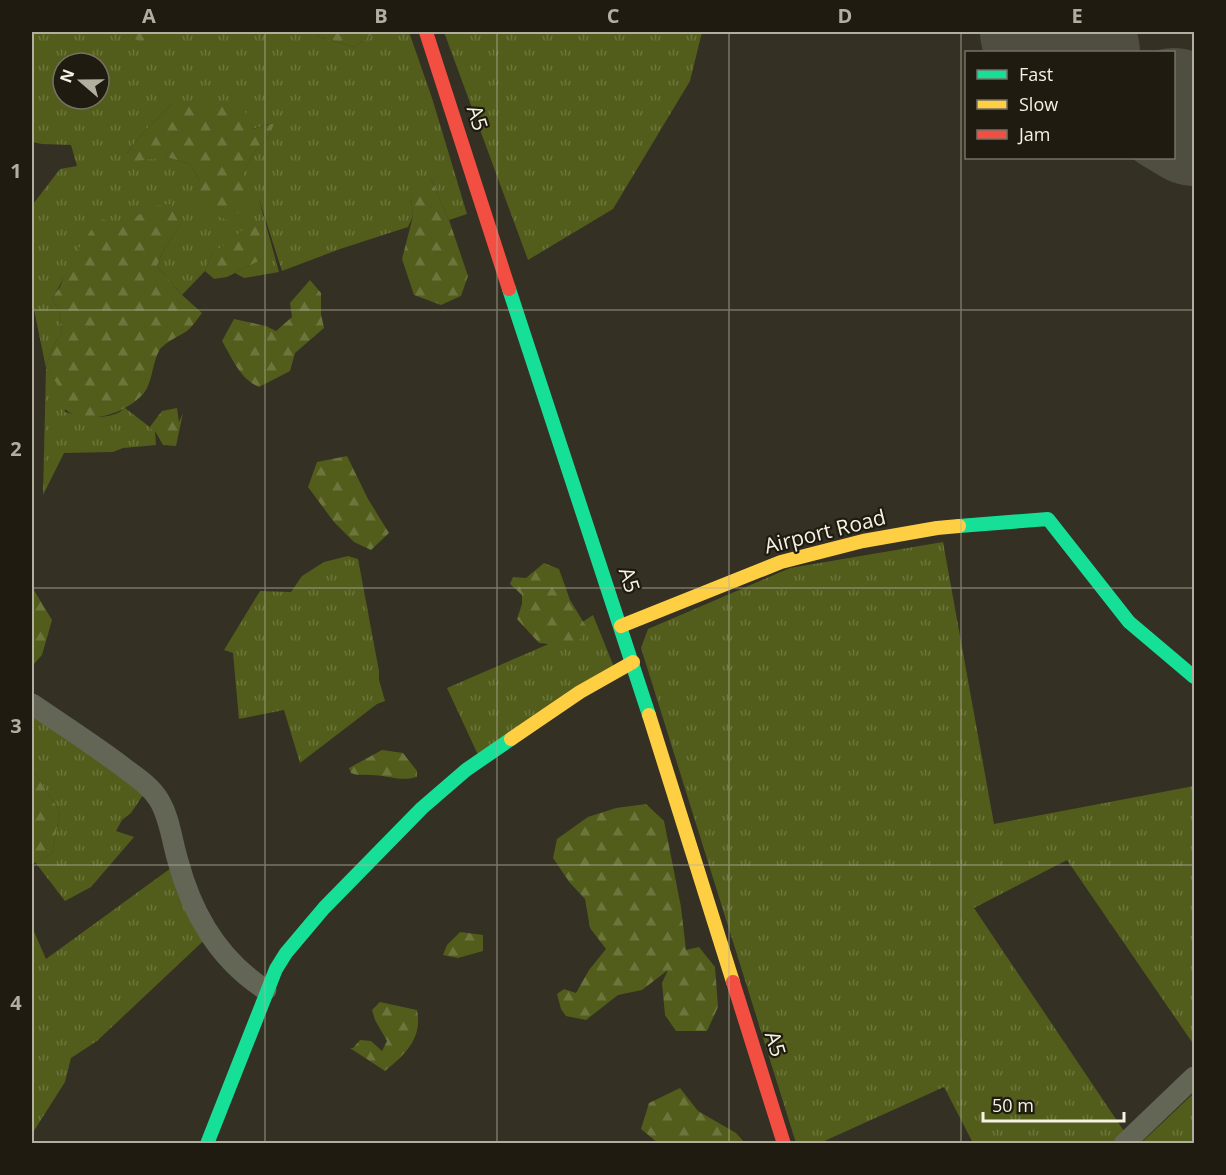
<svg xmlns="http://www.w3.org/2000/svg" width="1226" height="1175" font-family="'Open Sans',sans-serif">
	<defs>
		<pattern id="grass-tufts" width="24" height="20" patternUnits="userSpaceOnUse" patternTransform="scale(1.5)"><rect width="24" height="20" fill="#535d1b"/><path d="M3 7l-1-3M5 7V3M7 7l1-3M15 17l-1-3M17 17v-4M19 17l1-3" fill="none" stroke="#6c753c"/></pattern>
		<pattern id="forest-firs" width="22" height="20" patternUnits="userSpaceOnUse" patternTransform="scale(1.5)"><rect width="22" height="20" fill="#535d1b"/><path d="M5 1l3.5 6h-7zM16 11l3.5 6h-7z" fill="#6c753c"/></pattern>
	</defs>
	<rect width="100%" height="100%" fill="#343023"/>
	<path fill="url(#grass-tufts)" fill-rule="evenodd" d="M 32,32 L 126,32 L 129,36 L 173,32 L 314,32 L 317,36 L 354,47 L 375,32 L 409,32 L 432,98 L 467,214 L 449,220 L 430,177 L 411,197 L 413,216 L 408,227 L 340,249 L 282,271 L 258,196 L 279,272 L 244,278 L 235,273 L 261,260 L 212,254 L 205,271 L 182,295 L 157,266 L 163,251 L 180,225 L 79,248 C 67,265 64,282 52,298 L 59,311 L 62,332 L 52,348 L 46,368 L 63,391 L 65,412 C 83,416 110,422 125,408 L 155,431 L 156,445 L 123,448 L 113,452 L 64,453 L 43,495 L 46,368 L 32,300 L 32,209 L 33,204 L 60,169 L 77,166 L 71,145 L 42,144 L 32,142 ZM 63,63 L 99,63 L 99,99 L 63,99 ZM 173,103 L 252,129 L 273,123 L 270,135 L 254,152 L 243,174 L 200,181 L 190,164 L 166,157 L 126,154 L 141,135 Z
		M 444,32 L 702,32 L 690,81 L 613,209 L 528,260 Z
		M 943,542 L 994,824 L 1194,786 L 1194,1045 L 1067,860 L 974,908 L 1132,1143 L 973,1143 L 944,1087 L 820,1143 L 796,1143 L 641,648 L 648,629 L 790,568 Z
		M 348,556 L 358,559 L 379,671 L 379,680 L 385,701 L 377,704 L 300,763 L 284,710 L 239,719 L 233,653 L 224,650 L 260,591 L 291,592 L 302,576 L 324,562 Z
		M 593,615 L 614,667 L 479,757 L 447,688 L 551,643 Z
		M 32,702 L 145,792 L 131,813 L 122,820 L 116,831 L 134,837 L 91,887 L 65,901 L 35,862 L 52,854 L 60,812 L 32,769 Z
		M 182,860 L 215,930 L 97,1041 L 71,1058 L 65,1082 L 32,1134 L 32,927 L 46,959 Z
		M 1194,1093 L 1194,1143 L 1141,1143 Z"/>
	<path fill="url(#forest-firs)" d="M 126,32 L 173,32 L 153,48 L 129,36 Z
		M 314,32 L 375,32 L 354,47 L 317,36 Z
		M 196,102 L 244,109 L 252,129 L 274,123 L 270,135 L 254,152 L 243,174 L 252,188 L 246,205 L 230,221 L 198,209 L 200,181 L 190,164 L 166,157 L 131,162 L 126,154 L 141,135 L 173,103 Z
		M 430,177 L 449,220 L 468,276 L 461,296 L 441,305 L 414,295 L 402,259 L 413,216 L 411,197 L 414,181 Z
		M 170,204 L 180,225 L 163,251 L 157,266 L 182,295 L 202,313 C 197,319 193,326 187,331 C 179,336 166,342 160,349 C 152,362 153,381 144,393 C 124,416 80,429 58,403 L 62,391 L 46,368 L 52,348 L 62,332 L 59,311 L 52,298 L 60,287 L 69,262 L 99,219 L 123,224 L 154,206 Z
		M 249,225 L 262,225 L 267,242 L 261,260 L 227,277 L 214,279 L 205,271 L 212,254 Z
		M 310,280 L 321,293 L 321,314 L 324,328 L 295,353 L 290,371 L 259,387 C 240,379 232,358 222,341 L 234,319 L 266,326 L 276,331 L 292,317 L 290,303 Z
		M 177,408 L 179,422 L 183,413 L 176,446 L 163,445 L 155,431 L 149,428 L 162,411 Z
		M 347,456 L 368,499 L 389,533 L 371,550 L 354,542 L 334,522 L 308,487 L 317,462 Z
		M 544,563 L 559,569 L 570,600 L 587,628 L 575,647 L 539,643 L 517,619 L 522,604 L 522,595 L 510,584 L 513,577 L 526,578 Z
		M 32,587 L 52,620 L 42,655 L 32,666 Z
		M 382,750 L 403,753 L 417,771 L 417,777 C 399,782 388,775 370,775 C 363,774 358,776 351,773 L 349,768 Z
		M 32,769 L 60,812 L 52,854 L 32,864 Z
		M 646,804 L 664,821 L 681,907 L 686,950 L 699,947 L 715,967 L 718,1007 L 707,1031 L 676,1031 L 665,1015 L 662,983 L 668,970 L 642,990 L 618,995 L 586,1020 L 566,1016 L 561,1009 L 557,994 L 564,989 L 576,993 L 589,970 L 606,949 L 590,928 L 585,899 L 570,883 L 553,858 L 557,839 L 588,817 L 616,808 Z
		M 460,932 L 483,935 L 483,951 L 458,958 L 443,955 L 447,945 Z
		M 380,1002 L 417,1010 C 423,1038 405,1055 385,1071 L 350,1048 L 353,1048 L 360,1040 L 371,1041 L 382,1051 L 387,1041 L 375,1020 L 372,1010 Z
		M 680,1088 L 698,1111 L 736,1133 L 745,1143 L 658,1143 L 641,1129 L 649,1103 Z"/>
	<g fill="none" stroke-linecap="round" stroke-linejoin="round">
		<path stroke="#4f4e40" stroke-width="126" d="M 1043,32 L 1077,52
			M 1174,111 L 1194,123"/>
		<path stroke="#636555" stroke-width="21" d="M 32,704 C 61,724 91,743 119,764 C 133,775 149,784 159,800 C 170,818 172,842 178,861 C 192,914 220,961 266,990
			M 1124,1144 L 1194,1077"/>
		<path stroke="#16e098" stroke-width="14" d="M 509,289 L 649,715
			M 959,526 L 1048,519 L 1129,622 L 1194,677
			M 207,1144 L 276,969 L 286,953 L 324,908 L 422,808 L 466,770 L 511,739"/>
		<path stroke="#ffcf43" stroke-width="14" d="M 621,626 L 781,562 L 863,541 L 937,528 L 959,526
			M 649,715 L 733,982
			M 511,739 L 580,692 L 633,662"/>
		<path stroke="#f24e42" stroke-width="14" d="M 426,32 L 509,289
			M 733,982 L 784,1144"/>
	</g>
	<path fill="none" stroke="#b2aea0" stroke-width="1.5" stroke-opacity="0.55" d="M 265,32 L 265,1144M 497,32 L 497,1144M 729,32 L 729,1144M 961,32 L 961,1144M 32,310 L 1194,310M 32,588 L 1194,588M 32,865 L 1194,865"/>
	<g text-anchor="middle" stroke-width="4.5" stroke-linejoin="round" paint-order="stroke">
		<g font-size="21" fill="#f6f2e3" stroke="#1f1b11">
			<text transform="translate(477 118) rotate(72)" y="7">A5</text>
			<text transform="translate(825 532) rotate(-14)" y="7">Airport Road</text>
			<text transform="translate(629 580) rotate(72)" y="7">A5</text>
			<text transform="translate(775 1044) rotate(73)" y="7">A5</text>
		</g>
	</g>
	<rect width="1226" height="1175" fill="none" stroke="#1f1b11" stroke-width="66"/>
	<rect x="965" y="51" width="210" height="108" fill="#1f1b11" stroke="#757165" stroke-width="1.5"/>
	<rect x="977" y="70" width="30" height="9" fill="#16e098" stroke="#757165" stroke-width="1.5"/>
	<text x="1019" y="81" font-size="18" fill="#f6f2e3">Fast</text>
	<rect x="977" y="100" width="30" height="9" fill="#ffcf43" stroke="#757165" stroke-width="1.5"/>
	<text x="1019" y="111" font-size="18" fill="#f6f2e3">Slow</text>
	<rect x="977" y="130" width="30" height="9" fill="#f24e42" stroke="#757165" stroke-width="1.5"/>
	<text x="1019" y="141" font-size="18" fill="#f6f2e3">Jam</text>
	<g transform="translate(81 81) rotate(290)"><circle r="28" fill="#1f1b11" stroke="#757165" stroke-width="1.5"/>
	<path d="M0-4.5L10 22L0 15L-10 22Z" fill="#b2aea0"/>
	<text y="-9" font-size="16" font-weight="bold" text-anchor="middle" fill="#f6f2e3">N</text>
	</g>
	<path d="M983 1112v9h141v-9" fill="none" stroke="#f6f2e3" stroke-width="3"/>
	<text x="992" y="1112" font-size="18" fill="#f6f2e3" stroke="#1f1b11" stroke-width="4.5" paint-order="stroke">50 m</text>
	<rect x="33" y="33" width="1160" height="1109" fill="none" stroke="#b2aea0" stroke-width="2"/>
	<g font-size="20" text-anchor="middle" font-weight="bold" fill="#b2aea0">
		<text x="149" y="23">A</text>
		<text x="381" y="23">B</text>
		<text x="613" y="23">C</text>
		<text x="845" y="23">D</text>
		<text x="1077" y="23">E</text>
		<text x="16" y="178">1</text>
		<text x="16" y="456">2</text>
		<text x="16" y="733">3</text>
		<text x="16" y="1010">4</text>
	</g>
</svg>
